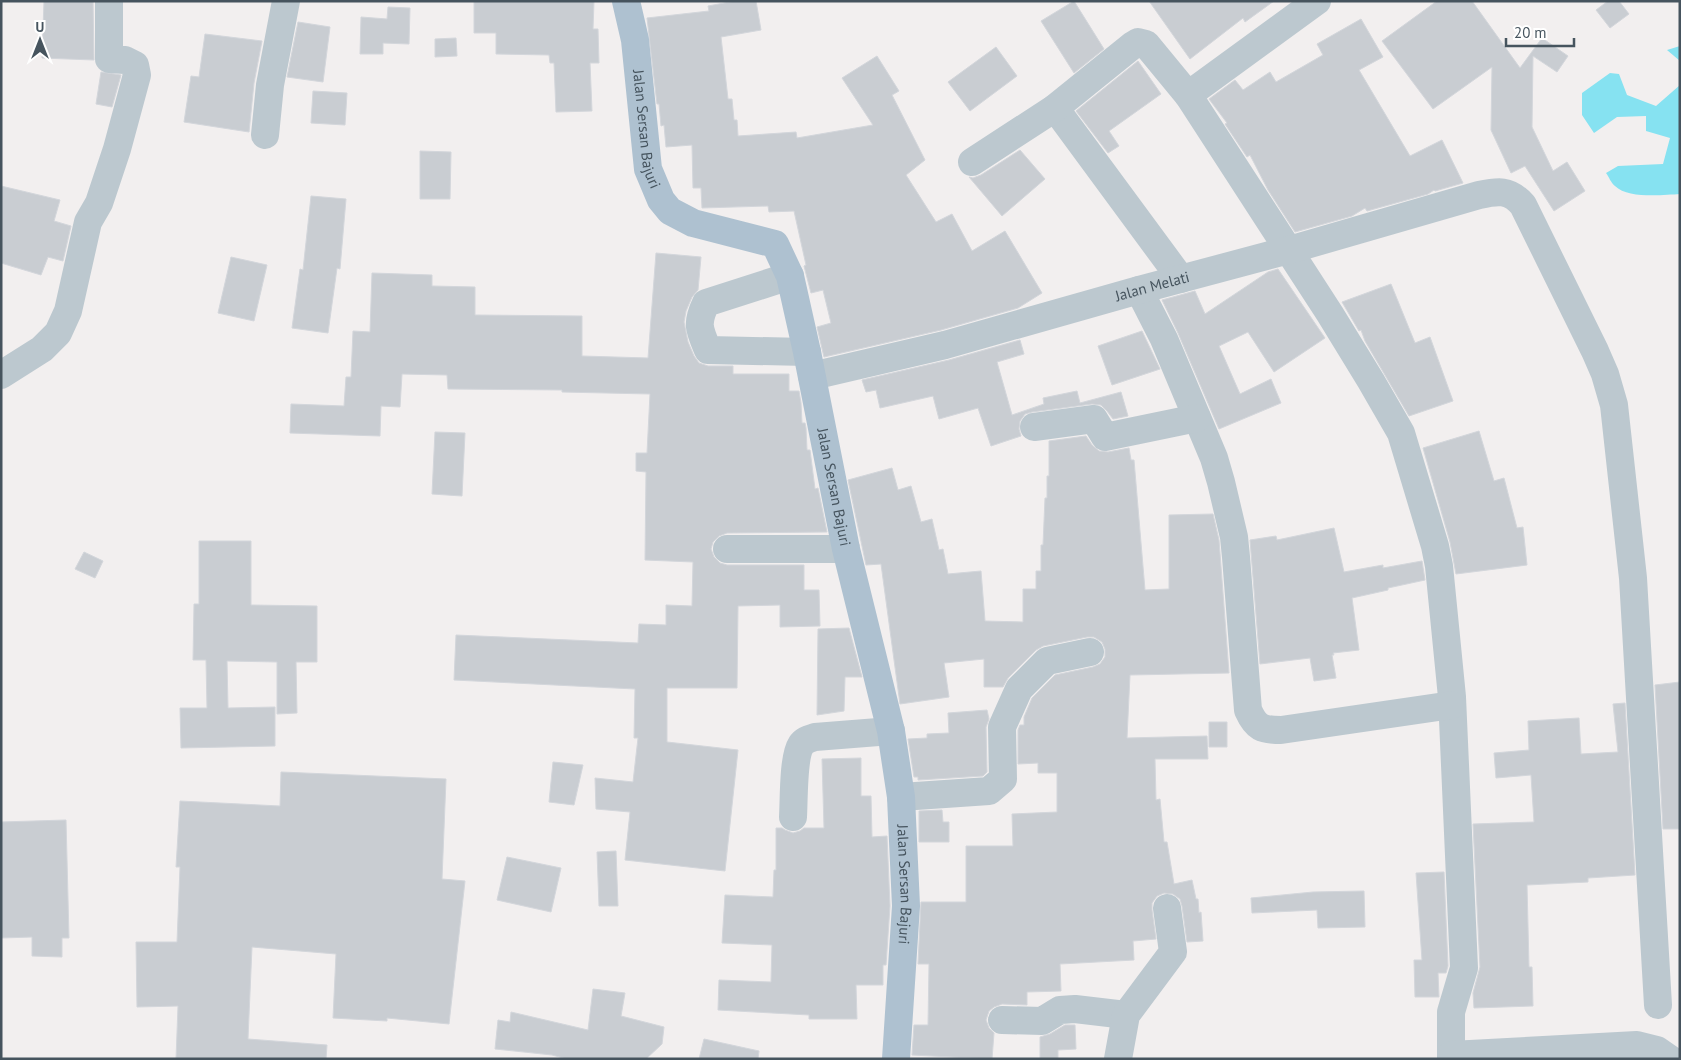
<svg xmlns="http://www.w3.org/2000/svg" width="1681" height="1060" font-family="'PT Sans',sans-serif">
	<rect width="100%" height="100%" fill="#f2efef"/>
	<path fill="#86e2f1" d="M 1680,46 L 1680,61 L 1667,50 Z
		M 1610,73 L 1619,74 L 1627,95 L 1656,106 L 1680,85 L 1680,194 C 1663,195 1628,199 1615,186 C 1611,183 1609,177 1606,173 L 1618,166 L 1663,164 L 1670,138 L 1646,131 L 1646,116 L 1617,117 L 1594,133 L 1582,115 L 1582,93 Z"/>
	<path fill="#c9cdd2" stroke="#d3d6db" d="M 44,1 L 93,1 L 94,60 L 42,58 Z
		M 474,1 L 594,1 L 593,29 L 598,29 L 599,63 L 590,63 L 592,111 L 556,112 L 554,63 L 550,63 L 549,55 L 496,54 L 496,33 L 474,33 Z
		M 735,1 L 756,1 L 761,30 L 721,37 L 728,99 L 732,99 L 734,120 L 737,120 L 738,136 L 796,132 L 797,138 L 873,125 L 842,78 L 877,56 L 899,91 L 892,95 L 925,160 L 906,175 L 936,222 L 952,214 L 972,251 L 1005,231 L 1042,293 L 1018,308 L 941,330 L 824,357 L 817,327 L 831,323 L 823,290 L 811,293 L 804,266 L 806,265 L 794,211 L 769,212 L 768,206 L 702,208 L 701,188 L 693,188 L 692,145 L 666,147 L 664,125 L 661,126 L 659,104 L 657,104 L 647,18 L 709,11 L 708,6 Z
		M 1074,1 L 1104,49 L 1074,73 L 1041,21 Z
		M 1149,1 L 1274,1 L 1245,22 L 1243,18 L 1190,59 Z
		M 1437,1 L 1472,1 L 1520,68 L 1542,38 L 1568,56 L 1557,72 L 1533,56 L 1532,127 L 1553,171 L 1567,162 L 1585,191 L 1554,211 L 1525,166 L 1511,173 L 1491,130 L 1492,67 L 1433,109 L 1382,41 Z
		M 1608,1 L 1619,1 L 1629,14 L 1610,28 L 1596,10 Z
		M 388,7 L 410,8 L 409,44 L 383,43 L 383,54 L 360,54 L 361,17 L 387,19 Z
		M 1361,19 L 1383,57 L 1359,70 L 1410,156 L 1442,140 L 1463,183 L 1435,191 L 1434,190 L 1428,194 L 1367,211 L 1365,208 L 1352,216 L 1295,232 L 1268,190 L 1250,155 L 1247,157 L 1225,124 L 1227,123 L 1209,99 L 1235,80 L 1243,90 L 1270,72 L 1276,82 L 1323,55 L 1317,44 Z
		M 298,22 L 330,27 L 323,82 L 287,77 Z
		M 205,34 L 262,41 L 254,83 L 249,132 L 184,122 L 191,76 L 199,77 Z
		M 456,38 L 457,56 L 435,57 L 435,39 Z
		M 996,47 L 1017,76 L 970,111 L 948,82 Z
		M 1138,61 L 1161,94 L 1109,131 L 1119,146 L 1108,153 L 1076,111 Z
		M 101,72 L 121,75 L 112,107 L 96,104 Z
		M 313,91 L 347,93 L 345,125 L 311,123 Z
		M 1020,150 L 1045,179 L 1002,216 L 969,177 L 973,178 L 981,175 Z
		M 420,151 L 451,152 L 450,199 L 420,199 Z
		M 1,186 L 60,200 L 54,221 L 71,226 L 63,261 L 48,257 L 41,275 L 1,263 Z
		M 311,196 L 346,199 L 340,269 L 337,268 L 328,333 L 292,328 L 300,269 L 303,270 Z
		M 656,253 L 701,257 L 698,290 L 692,297 L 686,311 L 684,322 L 688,342 L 694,356 L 699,363 L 708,366 L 733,366 L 733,374 L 789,374 L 789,391 L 799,391 L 801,403 L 802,423 L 805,423 L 806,428 L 807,450 L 810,450 L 815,489 L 818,488 L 827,532 L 727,533 L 719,536 L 713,542 L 711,549 L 714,557 L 720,563 L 727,565 L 804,565 L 804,590 L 819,590 L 820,626 L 780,627 L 780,605 L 738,606 L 737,688 L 667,688 L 667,742 L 738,750 L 725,871 L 625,860 L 630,812 L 596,809 L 595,778 L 633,782 L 638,738 L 634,738 L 635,689 L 454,680 L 456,635 L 638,643 L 639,624 L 666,625 L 666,605 L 692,606 L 693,562 L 645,560 L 646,472 L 636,471 L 636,453 L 647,453 L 650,394 L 562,392 L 562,390 L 448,389 L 447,375 L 402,374 L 400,407 L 381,406 L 380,436 L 290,433 L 291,404 L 344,406 L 346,377 L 351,377 L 353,331 L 370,332 L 372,273 L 432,275 L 432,286 L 475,287 L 475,315 L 582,316 L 582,356 L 648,358 Z
		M 231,257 L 267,265 L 254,321 L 218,313 Z
		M 1278,269 L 1325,338 L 1274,372 L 1248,332 L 1219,346 L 1240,394 L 1271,379 L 1281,403 L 1219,429 L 1178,333 L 1162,300 L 1195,291 L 1205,314 L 1268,272 Z
		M 1391,284 L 1415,343 L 1430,337 L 1453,401 L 1409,416 L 1365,341 L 1361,330 L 1359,331 L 1342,302 Z
		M 1142,331 L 1160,369 L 1112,385 L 1098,346 Z
		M 1020,340 L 1024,354 L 997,362 L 1012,415 L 1044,404 L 1043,398 L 1077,391 L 1080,403 L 1121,392 L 1128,416 L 1113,419 L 1107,411 L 1101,405 L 1092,404 L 1032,412 L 1025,414 L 1020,421 L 1019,429 L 1021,436 L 991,446 L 978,408 L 939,419 L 933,396 L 880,408 L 876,390 L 866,392 L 862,380 L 949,360 Z
		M 1479,431 L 1494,481 L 1504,478 L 1517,528 L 1523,527 L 1527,565 L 1456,574 L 1450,542 L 1423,448 Z
		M 435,432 L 465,433 L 462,496 L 432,494 Z
		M 1086,436 L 1092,445 L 1099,451 L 1108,452 L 1129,448 L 1131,460 L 1134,460 L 1145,590 L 1169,589 L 1169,515 L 1213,514 L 1219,540 L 1229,673 L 1130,675 L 1127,738 L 1207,736 L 1208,759 L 1155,759 L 1156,800 L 1160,799 L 1164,842 L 1167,842 L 1174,884 L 1192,880 L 1196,899 L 1198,899 L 1199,913 L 1201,912 L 1203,941 L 1187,942 L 1182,906 L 1180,899 L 1173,894 L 1164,893 L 1157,896 L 1152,903 L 1152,910 L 1156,939 L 1133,941 L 1134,960 L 1060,964 L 1061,991 L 1027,992 L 1027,1005 L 1002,1004 L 994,1007 L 989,1011 L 986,1020 L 989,1028 L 994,1033 L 992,1059 L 912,1055 L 914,1025 L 928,1025 L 929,964 L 918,964 L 921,902 L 966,902 L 966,846 L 1013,846 L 1012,814 L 1057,812 L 1057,773 L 1038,773 L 1038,763 L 1018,764 L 1018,730 L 1020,725 L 1024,725 L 1024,717 L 1032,698 L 1055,675 L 1093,667 L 1100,664 L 1105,657 L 1105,649 L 1102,642 L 1094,637 L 1087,637 L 1043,646 L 1036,650 L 1008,678 L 1003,687 L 984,687 L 984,659 L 944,663 L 949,697 L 900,704 L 881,564 L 866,565 L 848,480 L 892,468 L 898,490 L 911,486 L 921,522 L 932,519 L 939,550 L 943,549 L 948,574 L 981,571 L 985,621 L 1023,622 L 1023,589 L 1036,589 L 1036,571 L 1041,571 L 1041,545 L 1043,545 L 1045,498 L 1047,498 L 1047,476 L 1049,476 L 1049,441 Z
		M 1334,528 L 1344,572 L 1383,565 L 1383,568 L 1422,561 L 1425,580 L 1388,588 L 1388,590 L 1352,598 L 1359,650 L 1333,653 L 1334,655 L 1332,655 L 1336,678 L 1314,681 L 1310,658 L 1260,664 L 1250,540 L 1276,536 L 1277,540 Z
		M 199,541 L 251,541 L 251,605 L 317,606 L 317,662 L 296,662 L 297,713 L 277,714 L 277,662 L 227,661 L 228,708 L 275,707 L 275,746 L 181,748 L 180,708 L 207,708 L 206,660 L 193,660 L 194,604 L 199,604 Z
		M 84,552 L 103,561 L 95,578 L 75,569 Z
		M 849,628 L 862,677 L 845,677 L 844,711 L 817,715 L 818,629 Z
		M 1680,682 L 1680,829 L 1663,829 L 1655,685 Z
		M 1625,703 L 1635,875 L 1588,878 L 1588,882 L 1527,885 L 1529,967 L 1532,967 L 1533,1006 L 1474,1008 L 1473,993 L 1480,967 L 1473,824 L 1534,822 L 1531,775 L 1496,778 L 1494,753 L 1529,750 L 1528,721 L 1579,718 L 1581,754 L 1618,752 L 1613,704 Z
		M 987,710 L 989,719 L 986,727 L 987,772 L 983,776 L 918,780 L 918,777 L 914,777 L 908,739 L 927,738 L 927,734 L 949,733 L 948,713 Z
		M 1209,722 L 1227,722 L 1227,747 L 1209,747 Z
		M 861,758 L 861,796 L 871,796 L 872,837 L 887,836 L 890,906 L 886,965 L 883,965 L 883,985 L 856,985 L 857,1019 L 809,1019 L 809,1015 L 718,1010 L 719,980 L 771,982 L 772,945 L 722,943 L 725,895 L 773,897 L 774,870 L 776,870 L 776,828 L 782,828 L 785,830 L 793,833 L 800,831 L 804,828 L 824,828 L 822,759 Z
		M 553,762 L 583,765 L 574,805 L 549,802 Z
		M 281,772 L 446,779 L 442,879 L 465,881 L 449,1024 L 387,1018 L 387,1021 L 333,1018 L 336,954 L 252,947 L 248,1039 L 327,1045 L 326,1059 L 176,1059 L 178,1006 L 137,1007 L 136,942 L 177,942 L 180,867 L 176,867 L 180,801 L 280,806 Z
		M 942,810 L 943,822 L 949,822 L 949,842 L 919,842 L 919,811 Z
		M 66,820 L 69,938 L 62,938 L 62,957 L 32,956 L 32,937 L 1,938 L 1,822 Z
		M 616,851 L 618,906 L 599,906 L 597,852 Z
		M 507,857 L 561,868 L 551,912 L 497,900 Z
		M 1444,872 L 1448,966 L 1446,973 L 1438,973 L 1439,997 L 1415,997 L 1414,960 L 1422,960 L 1416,873 Z
		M 1364,891 L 1365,927 L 1318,928 L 1317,910 L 1252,913 L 1251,898 L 1313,892 Z
		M 593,989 L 625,993 L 621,1016 L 664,1027 L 662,1044 L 646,1059 L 567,1059 L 552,1055 L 495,1049 L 498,1020 L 510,1022 L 511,1012 L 588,1030 Z
		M 1065,1025 L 1075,1025 L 1076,1049 L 1058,1050 L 1058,1059 L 1040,1059 L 1040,1037 L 1050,1034 Z
		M 704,1039 L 759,1051 L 758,1059 L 699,1059 Z"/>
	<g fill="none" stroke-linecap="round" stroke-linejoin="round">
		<g stroke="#bcc8cf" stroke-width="28">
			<path d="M 1188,95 L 1317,1"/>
			<path d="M 1055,108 L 1181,279"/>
			<path d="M 265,135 L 270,85 L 286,1"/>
			<path d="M 972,162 L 1055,108 L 1133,45 L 1138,42 L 1146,44 L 1188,95 L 1330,314 L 1371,381 L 1401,433 L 1435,546 L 1439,566 L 1452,697 L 1464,968 L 1451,1012 L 1451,1059"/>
			<path d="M 790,276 L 706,303 C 696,324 699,329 708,350 L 807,352"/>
			<path d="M 1139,290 L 1164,339 L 1214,458 L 1221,482 L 1234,537 L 1236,557 L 1248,710 C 1256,728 1262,730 1281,730 L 1452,705"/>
			<path d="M 1,375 L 42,349 L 58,333 L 68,311 L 88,222 L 99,203 L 117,149 L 137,75 L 135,65 L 125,60 L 109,59 L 109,1"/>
			<path id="s1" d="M 812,376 L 945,345 L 1139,290 L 1289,250 L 1479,195 C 1498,191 1509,189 1523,205 L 1595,351 L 1605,374 L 1614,405 L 1633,578 L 1658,1005"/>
			<path d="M 1034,427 L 1094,419 L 1105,437 L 1197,418"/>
			<path d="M 727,549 L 846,549"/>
			<path d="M 901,797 L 989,791 L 1003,779 L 1002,727 L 1019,689 L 1047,661 L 1090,652"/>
			<path d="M 793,817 C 794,801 793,757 801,745 C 804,740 809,739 815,737 L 891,731"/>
			<path d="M 1002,1020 L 1042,1021 L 1060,1010 L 1075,1009 L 1126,1015"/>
			<path d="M 1451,1055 L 1637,1045 L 1657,1050 L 1670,1059"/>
			<path d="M 1118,1059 L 1126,1015 L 1173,952 L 1167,908"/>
		</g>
		<path stroke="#aec1d0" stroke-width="28" id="s2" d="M 626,1 L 635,40 L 648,169 L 661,200 L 670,211 L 693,223 L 775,244 L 790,276 L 807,352 L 846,549 L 891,731 L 901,797 L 906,906 L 896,1059"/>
	</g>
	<g text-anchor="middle" stroke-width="4" stroke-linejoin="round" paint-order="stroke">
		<g font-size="15" fill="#46545e" stroke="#fff">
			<text dy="5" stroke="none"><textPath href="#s2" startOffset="130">Jalan Sersan Bajuri</textPath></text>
			<text dy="5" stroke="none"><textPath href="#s1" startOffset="352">Jalan Melati</textPath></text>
			<text dy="5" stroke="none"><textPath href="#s2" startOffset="579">Jalan Sersan Bajuri</textPath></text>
			<text dy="5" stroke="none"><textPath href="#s2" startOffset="984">Jalan Sersan Bajuri</textPath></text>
		</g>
	</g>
	<rect width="1681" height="1060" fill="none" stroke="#46545e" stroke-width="5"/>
	<g transform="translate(40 40)" stroke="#ffffff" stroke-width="4" paint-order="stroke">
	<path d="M0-4L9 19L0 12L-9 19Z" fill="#46545e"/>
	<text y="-8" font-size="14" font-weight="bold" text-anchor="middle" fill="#46545e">U</text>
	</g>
	<path d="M1506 38v8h68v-8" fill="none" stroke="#46545e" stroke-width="2.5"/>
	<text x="1514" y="38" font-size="15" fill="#46545e" stroke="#ffffff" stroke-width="4" paint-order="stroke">20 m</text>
</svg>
